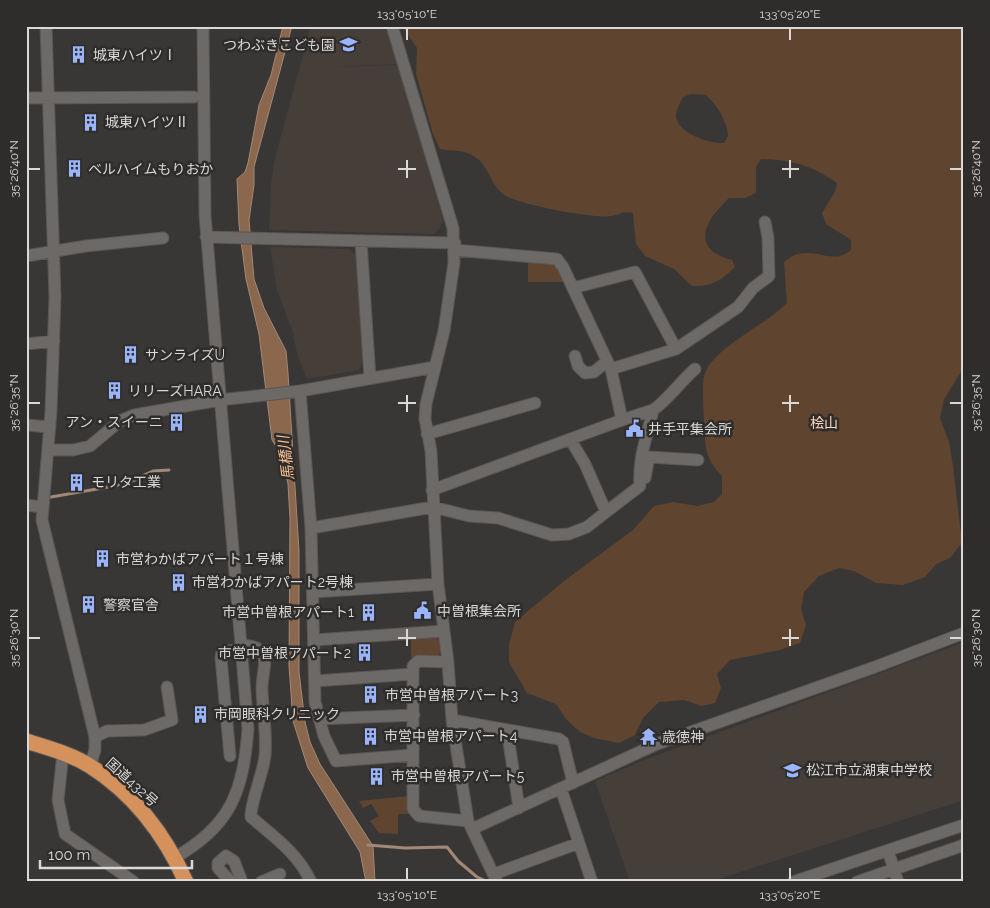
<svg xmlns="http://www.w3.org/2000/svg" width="990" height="908" font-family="Raleway,'Noto Sans JP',sans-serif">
	<rect width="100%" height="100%" fill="#393735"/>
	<path fill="#463f39" d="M 311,26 L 386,26 L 399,64 L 325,67 L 398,65 L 443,220 L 439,229 L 433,234 L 269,230 L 271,183 L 275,158 Z
		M 270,247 L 350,249 L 354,254 L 357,254 L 364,357 L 359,370 L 307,379 L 298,356 L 293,337 L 294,335 L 277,290 Z
		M 964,642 L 964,800 L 709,882 L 630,882 L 595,781 L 647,759 Z"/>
	<path fill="#5f4430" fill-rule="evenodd" d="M 402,26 L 964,26 L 964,367 L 944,399 L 940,418 L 949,442 L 953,466 L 962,543 L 950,558 L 936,564 L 925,577 L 903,585 L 876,583 L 854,571 L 839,568 L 819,576 L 804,592 L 801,609 L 806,625 L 800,643 L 780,650 L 730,660 L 717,674 L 721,688 L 715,703 L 702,706 L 684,700 L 659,702 L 643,718 L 635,735 L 619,743 L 594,738 L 580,732 L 566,719 L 556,704 L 527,693 L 509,662 L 509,644 L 515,622 L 564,581 L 633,530 L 654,506 L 673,502 L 697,506 L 714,502 L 722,494 L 722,476 C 705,458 705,447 704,423 C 704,411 701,383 705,373 C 716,346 765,326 787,303 L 784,262 C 788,259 793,255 798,254 C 817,249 835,265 851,250 L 851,240 L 826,224 L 822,213 L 835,192 L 837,183 C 814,166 789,159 761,159 L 756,167 L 756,193 L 745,198 L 729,198 C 704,221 690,249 732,260 L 735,267 C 722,280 711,287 692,286 L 674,269 L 645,256 L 636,244 L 633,213 C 620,211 623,214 612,216 C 593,219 523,205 506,196 C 489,186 490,163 470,154 C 462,150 449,151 440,149 L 433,134 L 416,74 L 417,48 ZM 691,94 L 706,95 C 717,105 727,121 728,136 L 724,143 C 709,144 677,133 676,116 C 676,109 680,103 683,97 Z
		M 528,258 C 547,261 558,262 564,282 L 528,282 Z
		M 434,636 L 439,640 L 441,650 L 438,657 L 411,657 L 411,637 Z
		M 409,796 L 409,814 L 398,814 L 398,834 L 379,833 L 370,821 L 379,816 L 371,804 L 363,808 L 359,801 Z"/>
	<path fill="#8a674d" stroke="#a28977" d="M 283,26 L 292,26 L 254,167 L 254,185 L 249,220 L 254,279 L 264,308 L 286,351 L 288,373 L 299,551 L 299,672 L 305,722 L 310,742 L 320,764 L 373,846 L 375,882 L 366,882 L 360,852 L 308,768 L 293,721 L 289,666 L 290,518 L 288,484 L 282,456 L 272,440 L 259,334 L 246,279 L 239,225 L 237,179 L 245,172 L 248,163 L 259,105 L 271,75 Z"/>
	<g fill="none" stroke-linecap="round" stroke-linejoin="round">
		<path stroke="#a28977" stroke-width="3" d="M 142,476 L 153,471 L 169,470
			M 51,497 L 114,486 L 138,479
			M 368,845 L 405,848 L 447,847 L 458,861 L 477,877 L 488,882"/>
		<defs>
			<path id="minor" d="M 46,26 L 55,297 L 51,411 L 42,520 L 95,737 L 95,750 L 90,766
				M 392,26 L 453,228 L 454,263 L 444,331 L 426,404 L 425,419 L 431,451 L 438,584 L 448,662 L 452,720 L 468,821 L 497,882
				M 26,98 L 194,97
				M 206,237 L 455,243
				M 361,241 L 370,378
				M 26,256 L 86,246 L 163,238
				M 573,288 L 635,272 L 676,349 L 611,369
				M 26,344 L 54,341
				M 676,349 L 738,307 L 753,288 L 769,276 L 768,238 L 765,222
				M 575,356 L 578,366 L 585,373 L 594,372 L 606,362
				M 300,391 L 311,528 L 433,507 L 469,516 L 498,518 L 552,535 L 569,534 L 587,527 L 606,512 L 585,464 L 570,439
				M 653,410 C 667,401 681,381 695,369
				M 26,425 L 50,427
				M 427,434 L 535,403
				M 48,450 L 73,450 L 90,446 L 120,421 L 134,415 L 220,400 L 300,391 L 435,367
				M 645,478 L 649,457 L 698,460
				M 432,490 L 622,420 L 611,369 L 563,267 L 557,259 L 455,250
				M 26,505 L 42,507
				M 606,512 L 640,486 C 638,456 647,438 653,410 L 622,420
				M 311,528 L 315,702 L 324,736 L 336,761 L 413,755
				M 313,592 L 438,584
				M 314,640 L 444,631
				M 241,645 C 277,646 261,669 262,690 C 263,713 267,734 265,756 C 263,774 250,804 251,817 C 274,837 298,853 311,882
				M 448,662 L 418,661 L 413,666 L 413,809 L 419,816 L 468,821
				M 315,681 L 413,674
				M 319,719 L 414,715
				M 452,720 L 559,739 L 563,742 L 573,783
				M 507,730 L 519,808
				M 95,737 L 107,731 L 144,730 L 172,720 L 167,687
				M 63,753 L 58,800 L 65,834 L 134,882
				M 230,756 L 221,658 L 222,652 L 241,649
				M 561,789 L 592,882
				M 472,829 L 657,744 L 875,667 L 964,633
				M 888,851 L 898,882
				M 174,858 C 231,826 243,792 248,729 L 205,215 L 203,26
				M 494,874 L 579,843
				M 231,882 L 218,868 L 218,863 L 226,856 L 234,861 L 242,882
				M 261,882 L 280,874
				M 793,882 L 964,825
				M 857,882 L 964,845"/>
			<path id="highway" d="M 26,741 C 48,748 71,754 90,766 C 134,794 165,835 186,882"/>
		</defs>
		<use href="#minor" stroke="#585655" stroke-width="13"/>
		<use href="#highway" stroke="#585655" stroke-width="17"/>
		<use href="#minor" stroke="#6c6967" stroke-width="11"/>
		<use href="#highway" stroke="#d5915b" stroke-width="15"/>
	</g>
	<path fill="none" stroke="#dad9d8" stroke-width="2" d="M 407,28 L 407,40M 790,28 L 790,40M 407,160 L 407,178M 790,160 L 790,178M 28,169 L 40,169M 398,169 L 416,169M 782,169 L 799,169M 950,169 L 962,169M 407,395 L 407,412M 790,395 L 790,412M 28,403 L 40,403M 398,403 L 416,403M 782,403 L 799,403M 950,403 L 962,403M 407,629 L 407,646M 790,629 L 790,646M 28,638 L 40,638M 398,638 L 416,638M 782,638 L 799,638M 950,638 L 962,638M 407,868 L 407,880M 790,868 L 790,880"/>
	<defs>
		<symbol id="school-bare" viewBox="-9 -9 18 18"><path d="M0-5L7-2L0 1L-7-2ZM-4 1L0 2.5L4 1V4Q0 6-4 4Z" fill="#9ab5fd" stroke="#2f2d2b" stroke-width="2.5" paint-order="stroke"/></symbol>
		<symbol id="building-bare" viewBox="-9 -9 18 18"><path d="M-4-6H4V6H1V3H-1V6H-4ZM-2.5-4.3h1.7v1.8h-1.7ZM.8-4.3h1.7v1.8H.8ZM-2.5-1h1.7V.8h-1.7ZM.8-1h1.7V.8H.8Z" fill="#9ab5fd" stroke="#2f2d2b" stroke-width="2.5" paint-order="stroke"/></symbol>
		<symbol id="civic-bare" viewBox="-9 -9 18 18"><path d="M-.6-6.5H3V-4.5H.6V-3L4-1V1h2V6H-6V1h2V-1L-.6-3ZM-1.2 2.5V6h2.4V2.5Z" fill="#9ab5fd" stroke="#2f2d2b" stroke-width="2.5" paint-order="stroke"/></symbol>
		<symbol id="temple-bare" viewBox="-9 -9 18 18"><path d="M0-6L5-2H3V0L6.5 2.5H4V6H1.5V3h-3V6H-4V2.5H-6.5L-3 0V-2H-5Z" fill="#9ab5fd" stroke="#2f2d2b" stroke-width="2.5" paint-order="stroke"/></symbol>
	</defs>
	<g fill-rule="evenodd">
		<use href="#school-bare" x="336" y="32" width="25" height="25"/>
		<use href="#building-bare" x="66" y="42" width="25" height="25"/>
		<use href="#building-bare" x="78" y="110" width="25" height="25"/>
		<use href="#building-bare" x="62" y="156" width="25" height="25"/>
		<use href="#building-bare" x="118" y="342" width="25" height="25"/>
		<use href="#building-bare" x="102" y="378" width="25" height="25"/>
		<use href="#building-bare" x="164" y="410" width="25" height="25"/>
		<use href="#civic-bare" x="622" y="416" width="25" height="25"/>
		<use href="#building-bare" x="64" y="470" width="25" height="25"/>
		<use href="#building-bare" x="90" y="546" width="25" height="25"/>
		<use href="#building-bare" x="166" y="570" width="25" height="25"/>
		<use href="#building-bare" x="76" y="592" width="25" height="25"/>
		<use href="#civic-bare" x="410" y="598" width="25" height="25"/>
		<use href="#building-bare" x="356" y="600" width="25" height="25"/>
		<use href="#building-bare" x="352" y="640" width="25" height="25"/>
		<use href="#building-bare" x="358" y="682" width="25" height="25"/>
		<use href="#building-bare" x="188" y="702" width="25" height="25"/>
		<use href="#building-bare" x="358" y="724" width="25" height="25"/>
		<use href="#temple-bare" x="636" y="724" width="25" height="25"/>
		<use href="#school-bare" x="780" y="758" width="25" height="25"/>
		<use href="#building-bare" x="364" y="764" width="25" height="25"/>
	</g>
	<g text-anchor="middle" stroke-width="5" stroke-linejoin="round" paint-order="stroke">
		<g font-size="14" fill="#dad9d8" stroke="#2f2d2b" text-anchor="start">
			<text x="335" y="50" text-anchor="end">つわぶきこども園</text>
			<text x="93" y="60">城東ハイツⅠ</text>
			<text x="105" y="127">城東ハイツⅡ</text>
			<text x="88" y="174">ベルハイムもりおか</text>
			<text x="145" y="360">サンライズU</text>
			<text x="128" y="396">リリーズHARA</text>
			<text x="163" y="427" text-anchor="end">アン・スイーニ</text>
			<text x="648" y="434">井手平集会所</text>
			<text x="91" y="487">モリタ工業</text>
			<text x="116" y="564">市営わかばアパート１号棟</text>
			<text x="192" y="587">市営わかばアパート2号棟</text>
			<text x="103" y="610">警察官舎</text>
			<text x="437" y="616">中曽根集会所</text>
			<text x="354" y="617" text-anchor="end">市営中曽根アパート1</text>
			<text x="351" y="658" text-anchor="end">市営中曽根アパート2</text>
			<text x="385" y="700">市営中曽根アパート3</text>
			<text x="214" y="719">市岡眼科クリニック</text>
			<text x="384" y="741">市営中曽根アパート4</text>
			<text x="662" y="742">歳徳神</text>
			<text x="806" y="775">松江市立湖東中学校</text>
			<text x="391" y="781">市営中曽根アパート5</text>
		</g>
		<g font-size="14" fill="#fad6bc" stroke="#2f2d2b">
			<text x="824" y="428">桧山</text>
		</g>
		<g font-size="14" fill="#dad9d8" stroke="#2f2d2b">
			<text transform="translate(132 782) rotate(42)" y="5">国道432号</text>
		</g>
		<g font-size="15" font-style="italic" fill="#fbc094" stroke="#2f2d2b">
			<text transform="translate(286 458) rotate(-97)" y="5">馬橋川</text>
		</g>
	</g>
	<rect width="990" height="908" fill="none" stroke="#2f2d2b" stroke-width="55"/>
	<path d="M40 860v8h152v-8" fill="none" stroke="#dad9d8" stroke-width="2.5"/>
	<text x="48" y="860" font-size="15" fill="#dad9d8" stroke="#2f2d2b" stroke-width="4" paint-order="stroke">100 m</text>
	<rect x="28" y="28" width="934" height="852" fill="none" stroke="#dad9d8" stroke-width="2"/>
	<g font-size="12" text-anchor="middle" fill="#dad9d8">
		<text x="407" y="18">133°05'10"E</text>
		<text x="790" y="18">133°05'20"E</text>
		<text transform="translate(14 169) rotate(-90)" y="4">35°26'40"N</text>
		<text transform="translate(976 169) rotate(-90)" y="4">35°26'40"N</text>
		<text transform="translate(14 403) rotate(-90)" y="4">35°26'35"N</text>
		<text transform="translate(976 403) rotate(-90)" y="4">35°26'35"N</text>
		<text transform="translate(14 638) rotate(-90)" y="4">35°26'30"N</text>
		<text transform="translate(976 638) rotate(-90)" y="4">35°26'30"N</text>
		<text x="407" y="899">133°05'10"E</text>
		<text x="790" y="899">133°05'20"E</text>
	</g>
</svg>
